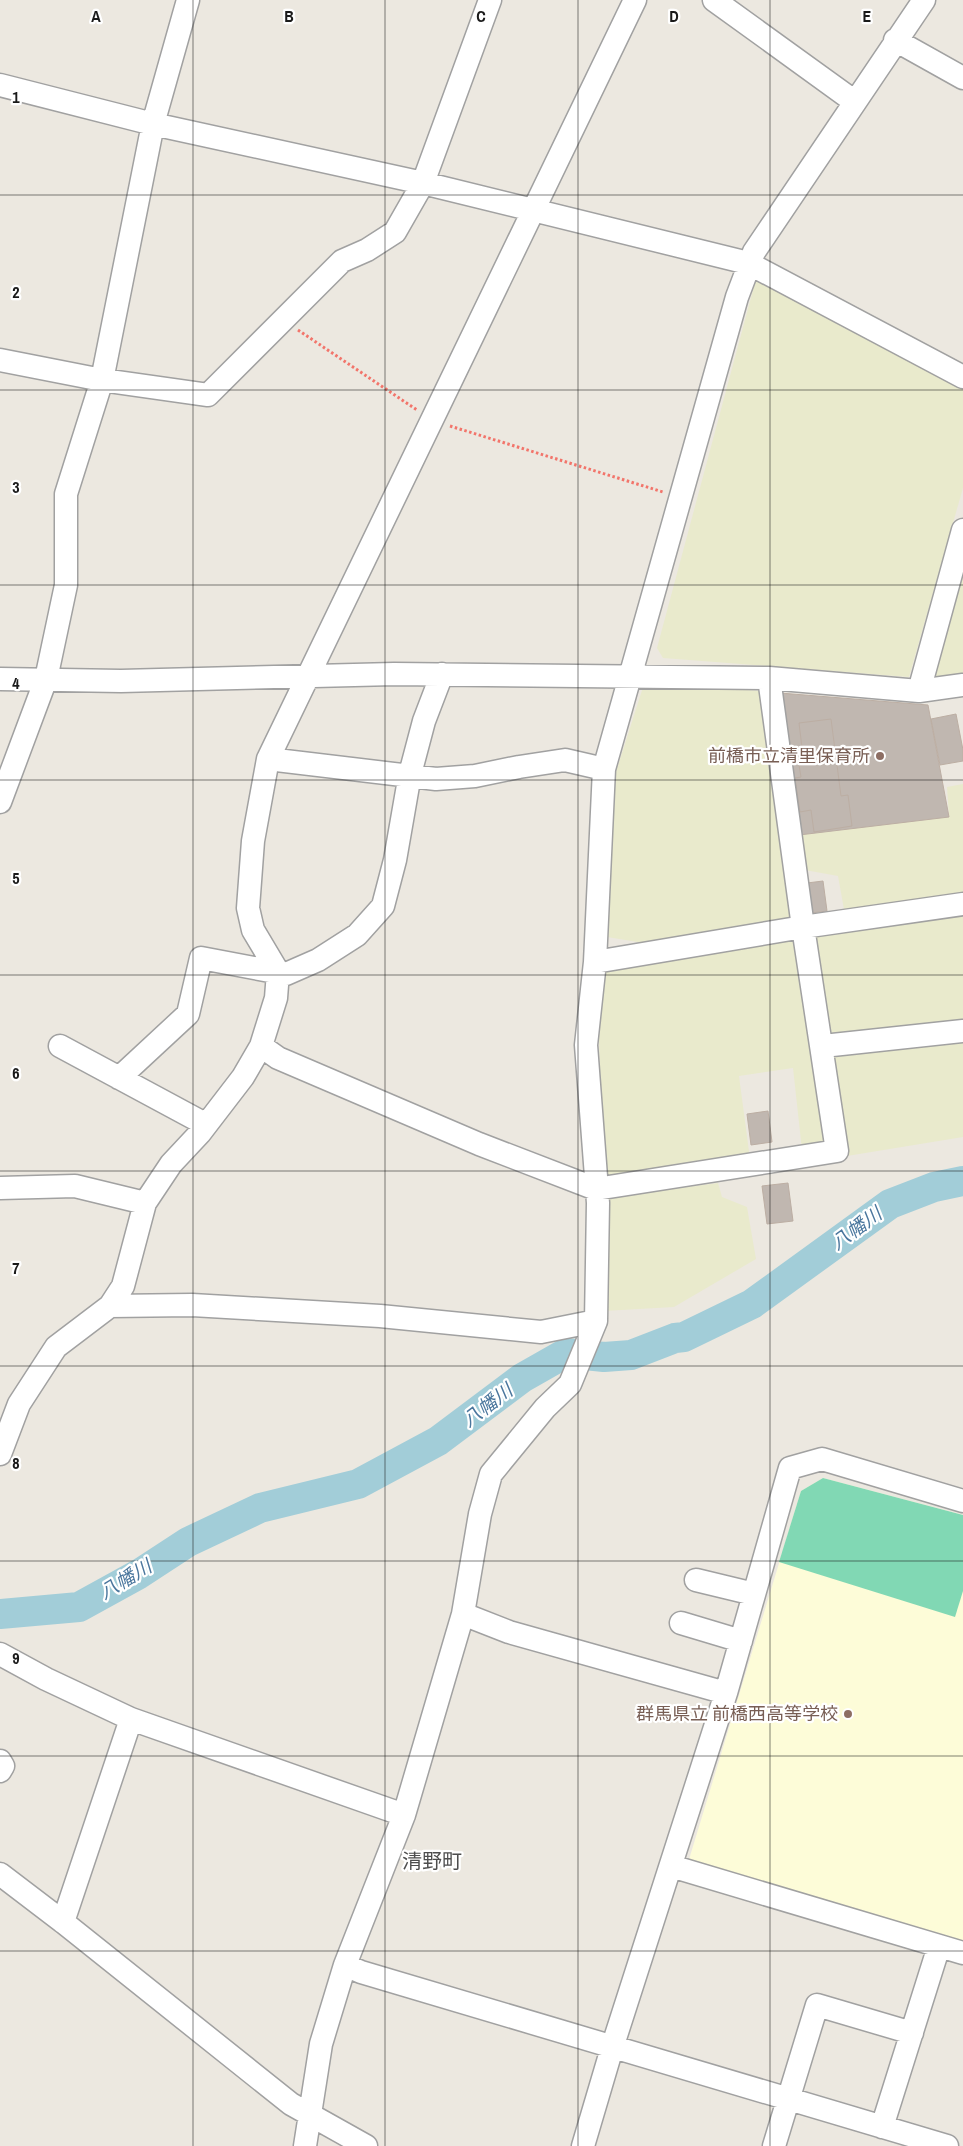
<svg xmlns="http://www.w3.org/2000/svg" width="963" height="2146" font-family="'Archivo Narrow','Noto Sans JP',sans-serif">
	<rect width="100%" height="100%" fill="#ece8e0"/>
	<path fill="#fdfcd8" d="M 823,1478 L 963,1515 L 963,1946 L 687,1866 L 801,1491 Z"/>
	<path fill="#e9eacc" d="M 756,279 L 963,389 L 963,488 L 909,677 L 663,658 L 657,648 Z
		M 963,561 L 963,676 L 931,677 Z
		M 644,684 L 763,691 L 794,921 L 650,944 L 607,937 L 615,775 Z
		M 963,784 L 963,897 L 845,915 L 838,876 L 805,870 L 799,835 L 949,816 L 947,787 Z
		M 963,914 L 963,1023 L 830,1037 L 813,935 Z
		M 798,939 L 830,1147 L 802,1150 L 793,1068 L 739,1076 L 750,1159 L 610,1178 L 603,1172 L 599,1041 L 602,976 L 610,967 Z
		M 963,1037 L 963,1137 L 847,1156 L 833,1051 Z
		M 718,1183 L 722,1197 L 747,1207 L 756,1259 L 674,1307 L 604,1311 L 603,1198 Z"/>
	<path fill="#81d8b4" d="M 823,1478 L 963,1515 L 963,1591 L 955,1617 L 779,1562 L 801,1491 Z"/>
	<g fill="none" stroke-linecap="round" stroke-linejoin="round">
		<path stroke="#a2cdd8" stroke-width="30" d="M 0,1614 L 79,1607 L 139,1574 L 188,1542 L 260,1508 L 358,1484 L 438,1441 L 522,1378 L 566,1353 L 604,1357 L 631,1355 L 675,1338 L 684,1337 L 752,1304 L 890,1204 L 934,1187 L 963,1181"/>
	</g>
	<path fill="#c0b7b0" stroke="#bcaea3" d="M 780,693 L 928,705 L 949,817 L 799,835 Z
		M 956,714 L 963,750 L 963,761 L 940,765 L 931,719 Z
		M 831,719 L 841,796 L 848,795 L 852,826 L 814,832 L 811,810 L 800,812 L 795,778 L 801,777 L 799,765 L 804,764 L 799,723 Z
		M 823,881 L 827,911 L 811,913 L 807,883 Z
		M 768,1111 L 772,1142 L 751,1145 L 747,1114 Z
		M 788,1183 L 793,1221 L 767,1224 L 762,1186 Z"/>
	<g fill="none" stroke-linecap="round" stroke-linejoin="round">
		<defs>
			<path id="minor" d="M 714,0 L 855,102
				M 895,40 L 963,78
				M 0,85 L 153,124 L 423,183 L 748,263 L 963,377
				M 0,360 L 102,380 L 208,395 L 342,261 L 367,250 L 395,232 L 423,183 L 490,0
				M 0,679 L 121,681 L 394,674 L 769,678 L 919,691 L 963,685
				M 919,691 L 963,530
				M 268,759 L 436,779 L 475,776 L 519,767 L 565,760 L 604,769
				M 0,802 L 46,679 L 66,585 L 66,494 L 102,380 L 153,124 L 188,0
				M 595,962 L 803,927 L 963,904
				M 60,1046 L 205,1124
				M 261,1046 L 278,1058 L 479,1144 L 596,1189 L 837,1151 L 803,927 L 769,678
				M 823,1046 L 963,1031
				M 119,1078 L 188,1014 L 201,958 L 286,974 L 318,960 L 357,935 L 383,906 L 395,860 L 410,774 L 424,721 L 442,674
				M 0,1188 L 75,1186 L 145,1203
				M 110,1306 L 192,1305 L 380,1316 L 541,1332 L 596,1321
				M 0,1454 L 19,1404 L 56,1347 L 110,1306 L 123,1286 L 145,1203 L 171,1164 L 200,1133 L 243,1077 L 261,1046 L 276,998 L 278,972 L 253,930 L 248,908 L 253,841 L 268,759 L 635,0
				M 696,1580 L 754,1594
				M 463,1614 L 509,1632 L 726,1693
				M 681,1623 L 741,1641
				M 0,1654 L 46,1679 L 131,1719 L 404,1815
				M 0,1761 L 3,1766 L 0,1771
				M 671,1866 L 963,1953
				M 0,1874 L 63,1922 L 291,2104 L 366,2146
				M 63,1922 L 131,1719
				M 345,1965 L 361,1972 L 947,2146
				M 882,2127 L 939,1946
				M 305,2146 L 321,2044 L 345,1965 L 404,1815 L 463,1614 L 480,1514 L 491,1474 L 545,1408 L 570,1384 L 596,1321 L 598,1203 L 586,1045 L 595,962 L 604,769 L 737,297 L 754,252 L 924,0
				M 583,2146 L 612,2048 L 726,1693 L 790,1468 L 822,1459 L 963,1501
				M 774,2146 L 817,2005 L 912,2033"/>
		</defs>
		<use href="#minor" stroke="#a1a1a1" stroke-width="25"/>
		<path stroke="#f2756b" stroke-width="3" stroke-dasharray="2.5 2.5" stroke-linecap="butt" d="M 298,330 L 417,410
			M 450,426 L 663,492"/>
		<use href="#minor" stroke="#fff" stroke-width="22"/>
	</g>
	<path fill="none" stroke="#1a1a1a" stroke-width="1" stroke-opacity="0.55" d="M 193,0 L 193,2146M 385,0 L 385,2146M 578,0 L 578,2146M 770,0 L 770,2146M 0,195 L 963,195M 0,390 L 963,390M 0,585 L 963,585M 0,780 L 963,780M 0,975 L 963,975M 0,1171 L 963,1171M 0,1366 L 963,1366M 0,1561 L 963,1561M 0,1756 L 963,1756M 0,1951 L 963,1951"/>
	<g fill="#8d6e63" stroke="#fff" stroke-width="2">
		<circle cx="880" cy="756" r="5"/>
		<circle cx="848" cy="1714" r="5"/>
	</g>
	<g text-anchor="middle" stroke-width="4.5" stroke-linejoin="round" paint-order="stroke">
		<g font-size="18" fill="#785e54" stroke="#fff" text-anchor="end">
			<text x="870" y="762">前橋市立清里保育所</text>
			<text x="838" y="1720">群馬県立 前橋西高等学校</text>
		</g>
		<g font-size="19" font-style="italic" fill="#4a769d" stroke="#fff">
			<text transform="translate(856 1228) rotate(-36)" y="7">八幡川</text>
			<text transform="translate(487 1405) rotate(-37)" y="7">八幡川</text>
			<text transform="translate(125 1579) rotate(-31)" y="7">八幡川</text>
		</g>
		<g font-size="20" fill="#4d4d4d" stroke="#fff">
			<text x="432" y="1868">清野町</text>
		</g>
	</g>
	<g font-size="16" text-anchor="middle" font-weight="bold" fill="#1a1a1a" stroke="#fff" stroke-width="4.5" stroke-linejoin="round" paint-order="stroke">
		<text x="96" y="22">A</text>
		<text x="289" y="22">B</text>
		<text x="481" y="22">C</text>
		<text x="674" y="22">D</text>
		<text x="867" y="22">E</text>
		<text x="16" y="103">1</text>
		<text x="16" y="298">2</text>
		<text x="16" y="493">3</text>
		<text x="16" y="689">4</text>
		<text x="16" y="884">5</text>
		<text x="16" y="1079">6</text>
		<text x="16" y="1274">7</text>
		<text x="16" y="1469">8</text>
		<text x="16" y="1664">9</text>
	</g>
</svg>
